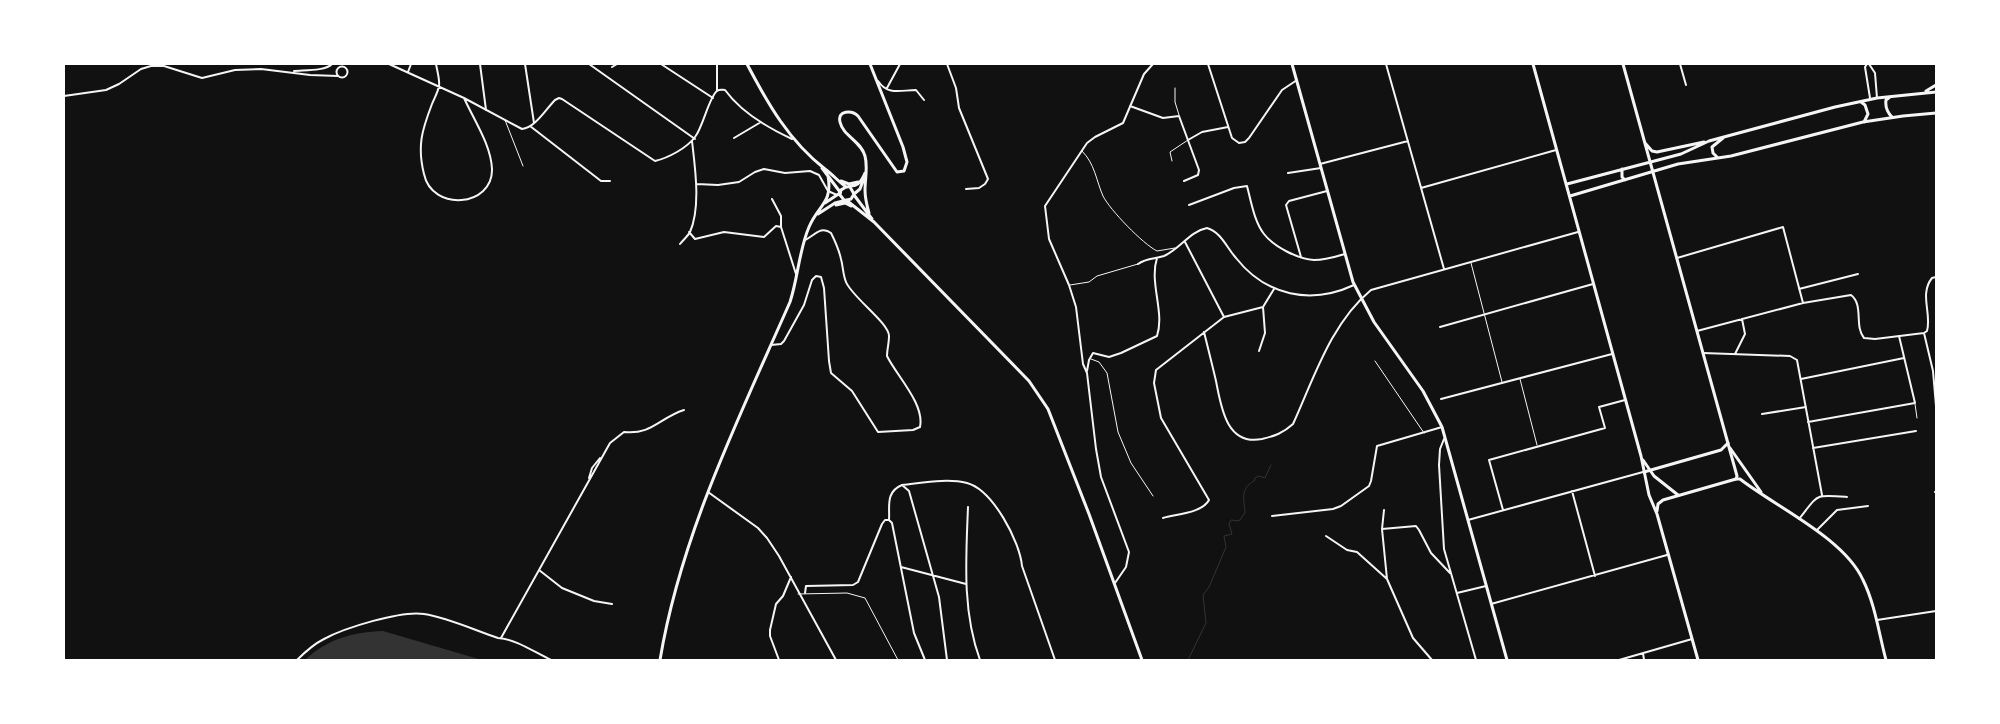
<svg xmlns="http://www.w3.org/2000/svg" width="2000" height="724" font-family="Montserrat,sans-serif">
	<rect width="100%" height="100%" fill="#111"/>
	<path fill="#333" d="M 383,631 L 482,660 L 305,660 C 327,639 353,632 383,631 Z"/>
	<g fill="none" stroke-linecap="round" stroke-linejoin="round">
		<path stroke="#333" stroke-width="1" d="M 1188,660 L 1206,623 L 1203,595 L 1209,587 L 1226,547 L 1224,536 L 1232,534 L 1229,524 L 1231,520 L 1239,521 L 1245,513 C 1244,498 1240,489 1254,481 L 1255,478 L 1259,476 L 1265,478 L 1271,465"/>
		<path stroke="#f5f5f5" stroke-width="1" d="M 1175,88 L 1175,102 L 1179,115
			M 505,120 L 523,166
			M 1082,151 C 1095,164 1096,180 1103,196 C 1110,210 1143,244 1157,251 L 1175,248
			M 1172,161 L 1170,152 L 1188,140
			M 1471,263 L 1502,382
			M 1070,285 L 1089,282 L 1097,276 L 1138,264
			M 1091,359 L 1099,362 L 1107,373 L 1118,432 L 1131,463 L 1153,496
			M 1375,361 L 1424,433
			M 1520,379 L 1537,445
			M 1915,404 L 1917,418
			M 798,594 L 847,593 L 865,598 L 898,660"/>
		<path stroke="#f5f5f5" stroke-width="2" d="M 589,478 L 592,468 L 600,458
			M 539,570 L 562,588 L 594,601 L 612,604
			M 501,638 L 610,443 L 624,432 C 652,435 659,418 684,410
			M 297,660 C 305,652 314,644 324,639 C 344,628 402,610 424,614 C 449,618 474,630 498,638 C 516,639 534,652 551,660"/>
		<path stroke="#f5f5f5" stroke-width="2" d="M 389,64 L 464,98 L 522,129 C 535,128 546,109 555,100 L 559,98 L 562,99 L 655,161 C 668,158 687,148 695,137 C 703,127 709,97 717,91 C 720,89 722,90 725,90 C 741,112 768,128 792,139
			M 436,64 C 437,70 440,80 439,86 C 438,92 434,99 432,104 C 422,130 417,146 424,174 C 432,212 493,207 492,169 C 491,145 474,120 464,98
			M 480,64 L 486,110
			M 525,64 L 534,123
			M 589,64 L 695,139
			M 661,64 L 713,98
			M 717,64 L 717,91
			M 947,64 L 956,88 L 959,108 L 988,179 L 985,184 L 979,188 L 966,189
			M 1208,64 L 1232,138 L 1239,143 L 1245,142 L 1249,138 L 1282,90 L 1297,80
			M 1386,64 L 1444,269
			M 1680,64 L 1686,85
			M 1867,64 L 1865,67 L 1870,98
			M 1869,64 L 1875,73 L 1877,98
			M336.5 72a5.5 5.5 0 1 1 11 0a5.5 5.5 0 1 1-11 0Z
			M 612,67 L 617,64
			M 294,71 C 304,70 326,71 332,64
			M 408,72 L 411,64
			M 878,81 C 888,96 901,90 916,90 L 924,100
			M 887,88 L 900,64
			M 64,96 L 106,90 L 119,84 L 141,69 L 151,66 L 164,66 L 202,78 L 235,70 L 261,69 L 310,75 L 338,76
			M 1130,106 L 1163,118 L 1179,116 L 1199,170 L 1198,175 L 1184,181
			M 530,126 L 601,181 L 610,181
			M 734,138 L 761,122
			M 1188,140 L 1202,132 L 1228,127
			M 1320,164 L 1408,141
			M 1288,173 L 1321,168
			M 697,184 L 718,185 L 739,182 L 755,172 L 764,169 L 785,173 L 810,171 L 819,175 L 828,191 L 837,195
			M 1421,188 L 1556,150
			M 772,199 L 781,216 L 781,227
			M 1189,205 L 1234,188 L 1247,186 C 1251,201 1254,221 1264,234 C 1274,247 1298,259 1314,260 C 1325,260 1335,257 1345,254
			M 689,232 L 695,239 L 724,232 L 764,237 L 776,226 L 781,227 L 796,274
			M 1185,242 L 1224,317
			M 680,244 C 683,240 688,236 690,232 C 701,207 695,167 692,141
			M 1301,257 L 1286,205 L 1289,201 L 1327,191
			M 1677,258 L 1783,227 L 1803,303
			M 1138,264 C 1146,258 1155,259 1164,256 C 1180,249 1190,231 1207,228 C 1221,232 1227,248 1236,258 C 1266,296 1311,305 1354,285
			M 1936,277 L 1932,278 C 1919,294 1932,314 1927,331 L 1924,333 L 1933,371 L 1936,406
			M 1799,289 L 1858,274
			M 1440,327 L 1593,284
			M 1697,331 L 1803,303 L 1851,295 C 1864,305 1854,326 1864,338 L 1875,339 L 1924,333
			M 1204,332 C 1208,348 1212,364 1216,381 C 1221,406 1226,446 1262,439 C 1275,436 1283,433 1293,424 C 1314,378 1331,323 1371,290 L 1578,232
			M 771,345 L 781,344 L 784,341 L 804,305 L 812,280 L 816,276 L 821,277 L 824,288 L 829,361 L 831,373 L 852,391 L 878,432 L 913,430 L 920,427 C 925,404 896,375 887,356 C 887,350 889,343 889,336 C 889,323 852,297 846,282 C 843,275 843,266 841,259 C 839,250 835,241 831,233 C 821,225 814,236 805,240
			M 1259,351 L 1265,333 L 1263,307
			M 1703,353 L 1790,356 L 1797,360 L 1822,495
			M 1735,354 L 1745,334 L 1742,319
			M 1087,371 L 1089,360 L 1093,353 L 1109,357 L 1121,353 L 1157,336 C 1165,312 1149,283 1157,258
			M 1801,379 L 1904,358
			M 1441,399 L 1612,354
			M 1762,414 L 1806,407
			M 1808,422 L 1915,403 L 1899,336
			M 1444,439 L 1440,449 L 1439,465 L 1444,549 L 1476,660
			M 1813,448 L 1916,431
			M 902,485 L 909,491 L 939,597 L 947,660
			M 1572,491 L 1595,576
			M 708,492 L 758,528 L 767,538 L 779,556 L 836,660
			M 1935,492 L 1936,491
			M 968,507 C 966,558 962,611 980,660
			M 1503,510 L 1489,460 L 1605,428 L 1599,407 L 1625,400
			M 1272,516 L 1333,509 L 1341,506 L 1369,486 L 1371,481 L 1377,446 L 1442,427
			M 1163,518 C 1177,514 1202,513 1209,500 L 1161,418 L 1154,383 L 1156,370 L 1224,317 L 1263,307 L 1274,289
			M 1799,519 C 1819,494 1814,494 1847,497
			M 889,520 C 890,507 885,492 902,485 C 922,483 947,478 967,483 C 993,490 1020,542 1022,566 L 1055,660
			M 1468,520 L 1643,472
			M 1382,529 L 1384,510
			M 1817,530 L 1837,510 L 1868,506
			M 1326,536 L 1347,550 L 1357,552 L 1387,579
			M 901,567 L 966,584
			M 1115,583 L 1126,567 L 1129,552 L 1101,477 L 1096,449 L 1087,373 L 1083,364 L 1076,307 L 1069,285 L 1049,239 L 1045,206 L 1087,143 L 1095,137 L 1123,123 L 1144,74 L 1153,64
			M 805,593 L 806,586 L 853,585 L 858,582 L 882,524 L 885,520 L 889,520 L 892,523 L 914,633 L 925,660
			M 1457,593 L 1486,586
			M 1491,604 L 1667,555
			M 1877,620 L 1936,611
			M 1643,653 L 1644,660
			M 779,660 L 770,636 L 770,630 L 776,604 L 783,596 L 791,577
			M 1432,660 L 1413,638 L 1387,579 L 1382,529 L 1416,526 L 1419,530 L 1431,553 L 1450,573
			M 1619,660 L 1692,639"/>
		<path stroke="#f5f5f5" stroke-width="3" d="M 747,64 C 768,104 789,141 825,169 C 833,175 838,181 846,187
			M 1292,64 L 1353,282 L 1374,322 L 1423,391 L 1442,427 L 1507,660
			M 822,168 L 840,192
			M 841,181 L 849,184 L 858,182
			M 854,194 L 860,189 L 864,178
			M 854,195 L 872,219
			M 844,200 L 840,195 L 841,190 C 851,182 857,192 865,173
			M 846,200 L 874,222 L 1029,381 L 1048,409 L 1089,514 L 1142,660
			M 825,203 L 840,193
			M 836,205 L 845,203 L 851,206
			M 869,213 C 867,206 865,198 865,190 C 865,179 868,167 865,156 C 861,141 843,136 840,122 C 837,110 852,110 858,116 L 897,172 L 904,171 L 907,162 L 903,147 L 870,64
			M 818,214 L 835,203 L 851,199 L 854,194 L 850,187
			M 1730,448 L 1761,492
			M 1644,472 L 1721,450 L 1728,443
			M 1736,479 L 1740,479 C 1776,507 1844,538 1863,580 C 1875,604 1879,634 1886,660
			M 660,660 C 681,534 739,418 790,302 C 798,278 799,250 809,227 C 818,205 833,203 828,176"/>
		<path stroke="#f5f5f5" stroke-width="3" d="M 1533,64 L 1641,456 L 1649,495 L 1657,514 L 1698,660
			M 1623,64 L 1737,476 L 1736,479 L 1663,500 L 1658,504 L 1657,511
			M 1926,91 L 1936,85
			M 1890,97 L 1886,100 C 1885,107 1887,112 1892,117
			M 1861,102 L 1865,105 L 1868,114 L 1864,122
			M 1645,143 L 1652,151 L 1657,152 L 1704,142
			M 1717,157 L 1713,153 L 1712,147 L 1723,138
			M 1622,169 L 1622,177 L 1625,180
			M 1567,184 L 1681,154 L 1709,141 L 1835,107 L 1877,98 L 1936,92
			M 1570,196 L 1678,164 L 1731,156 L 1863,122 L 1903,116 L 1936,113
			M 1643,460 L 1654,476 L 1678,495"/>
	</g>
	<rect width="2000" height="724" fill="none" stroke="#ffffff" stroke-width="130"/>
</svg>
